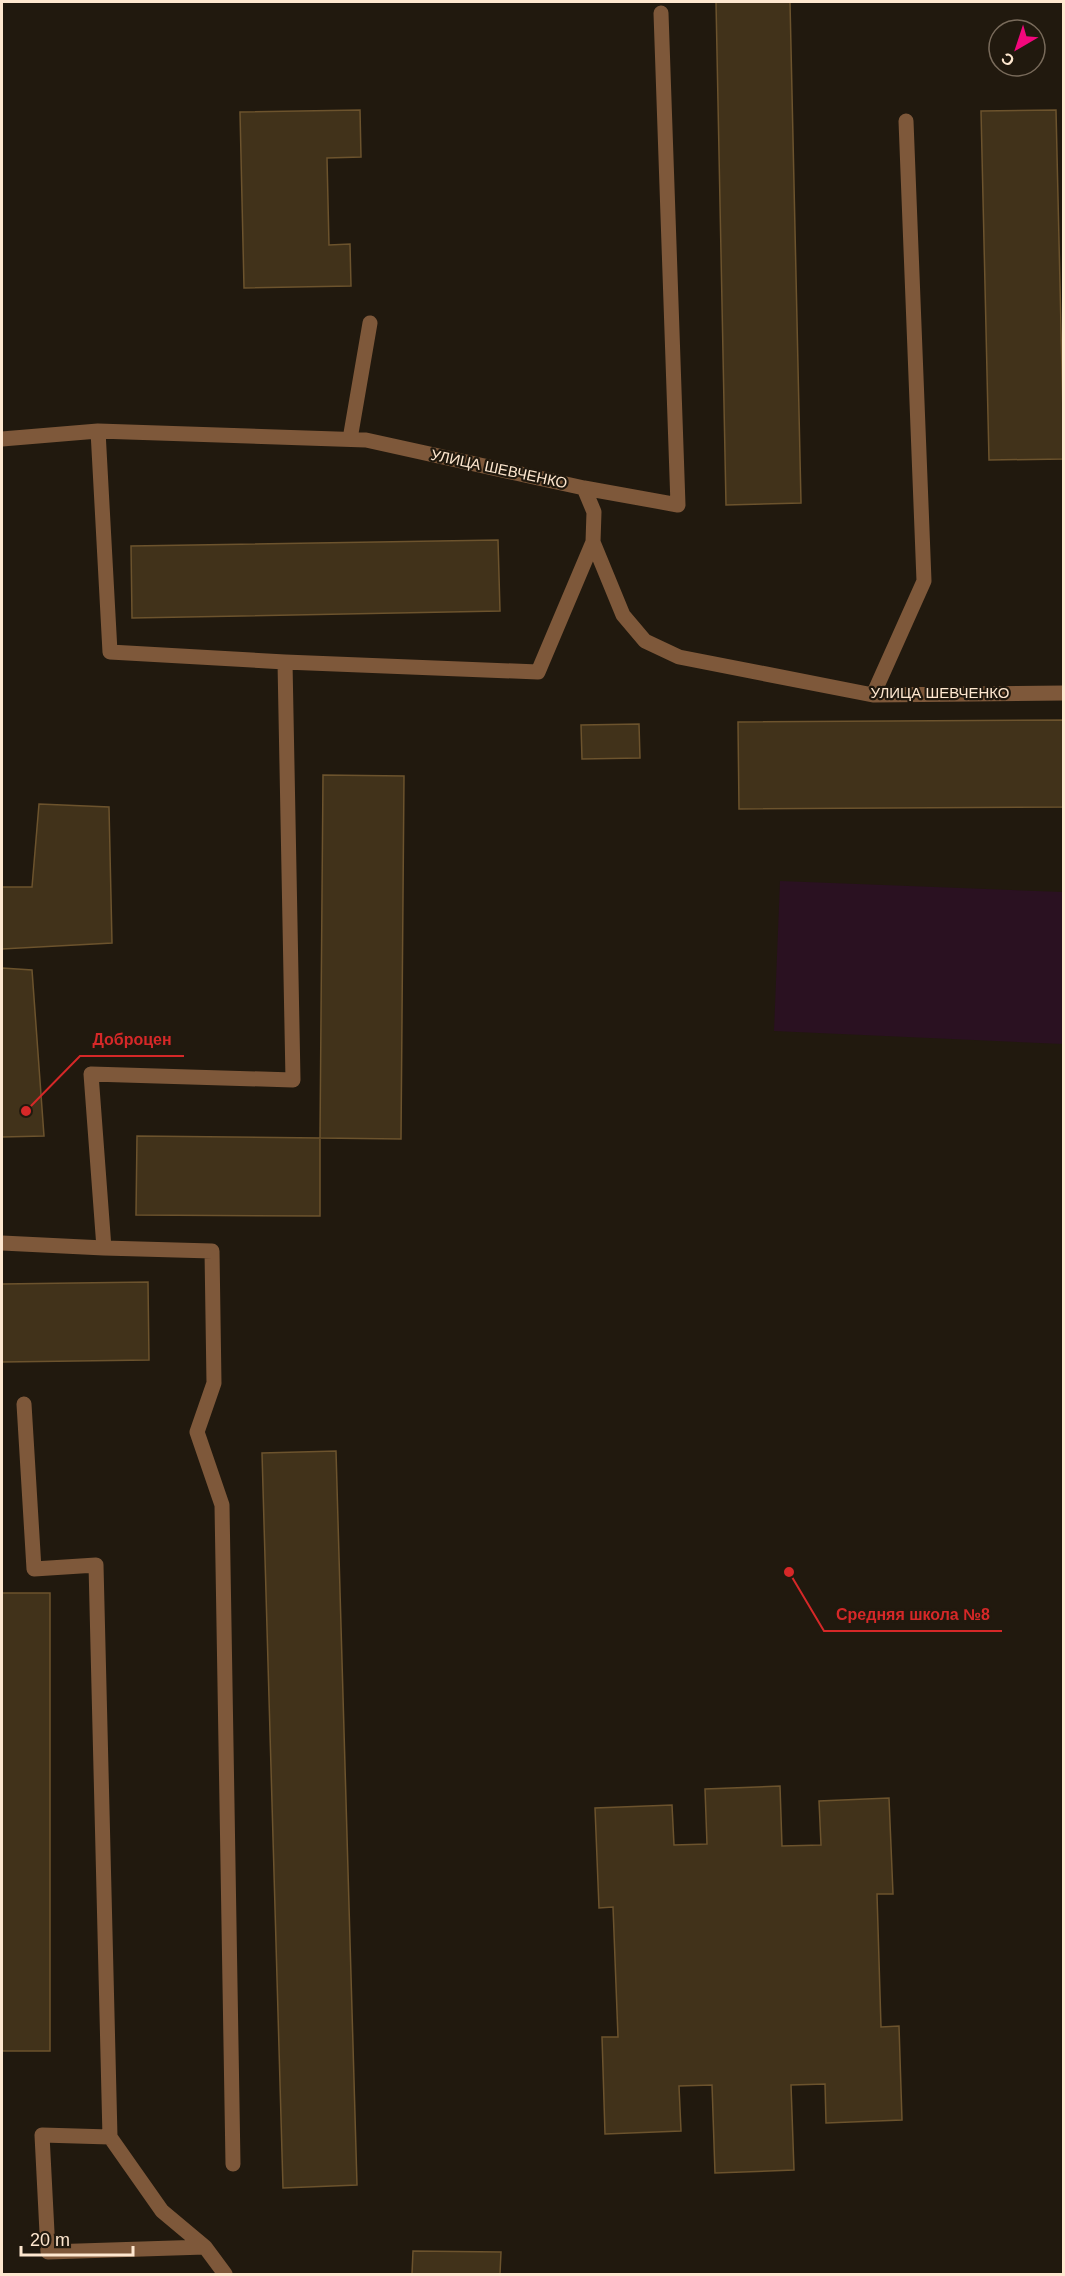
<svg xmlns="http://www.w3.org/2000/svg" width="1065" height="2276" font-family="Arial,sans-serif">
	<rect width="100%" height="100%" fill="#21190e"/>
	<path fill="#2a1121" d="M 780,881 L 1063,892 L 1063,1044 L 774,1031 Z"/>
	<path fill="#41321a" stroke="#6c532d" stroke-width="1.5" d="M 716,2 L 790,2 L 801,503 L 726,505 Z
		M 360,110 L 361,157 L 327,158 L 329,245 L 350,244 L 351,286 L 244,288 L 240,112 Z
		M 1056,110 L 1064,459 L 989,460 L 981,111 Z
		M 498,540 L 500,611 L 132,618 L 131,546 Z
		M 1064,720 L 1064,807 L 739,809 L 738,722 Z
		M 639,724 L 640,758 L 582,759 L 581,725 Z
		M 323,775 L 404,776 L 401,1139 L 320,1138 Z
		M 39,804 L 109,807 L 112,943 L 2,949 L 2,887 L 32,887 Z
		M 2,968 L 32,970 L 44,1136 L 2,1137 Z
		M 137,1136 L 320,1138 L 320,1216 L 136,1215 Z
		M 148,1282 L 149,1360 L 2,1362 L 2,1284 Z
		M 336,1451 L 357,2185 L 283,2188 L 262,1453 Z
		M 2,1593 L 50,1593 L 50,2051 L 2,2051 Z
		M 780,1786 L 782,1846 L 821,1845 L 819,1801 L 889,1798 L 893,1894 L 877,1894 L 881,2027 L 899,2026 L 902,2120 L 826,2123 L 825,2084 L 791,2085 L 794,2170 L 715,2173 L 712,2085 L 679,2086 L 681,2131 L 605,2134 L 602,2037 L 618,2037 L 613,1907 L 599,1908 L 595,1808 L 672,1805 L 674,1845 L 707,1844 L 705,1789 Z
		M 413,2251 L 501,2252 L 500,2274 L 412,2274 Z"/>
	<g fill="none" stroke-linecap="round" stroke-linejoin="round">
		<path stroke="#7e583a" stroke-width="15" d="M 98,431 L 110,652 L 285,662 L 538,672 L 593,542
			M 2,439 L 98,431 L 366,440 L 584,488 L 594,512 L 593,542 L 623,615 L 645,641 L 679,657 L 873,695 L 1064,693
			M 350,439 L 370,323
			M 584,488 L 678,505 L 661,13
			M 873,695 L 924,581 L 906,121
			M 2,1243 L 104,1248 L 212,1251 L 214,1383 L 197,1432 L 222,1505 L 233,2164
			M 104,1248 L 91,1074 L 293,1080 L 285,662
			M 24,1404 L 34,1569 L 96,1565 L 110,2137 L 42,2135 L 48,2252 L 205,2247 L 225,2274
			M 110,2137 L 162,2211 L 205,2247"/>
	</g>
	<g text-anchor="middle" stroke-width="4.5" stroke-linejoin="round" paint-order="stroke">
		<g font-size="15" fill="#fee7cf" stroke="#21190e">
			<text transform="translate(499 469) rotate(12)" y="5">УЛИЦА ШЕВЧЕНКО</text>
			<text x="940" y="698">УЛИЦА ШЕВЧЕНКО</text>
		</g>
	</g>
	<path fill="none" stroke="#d62828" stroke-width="2" d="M26 1111L80 1056H184M789 1572L824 1631H1002"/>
	<g fill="#d62828" stroke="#21190e" stroke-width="2">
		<circle cx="26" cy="1111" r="6"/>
		<circle cx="789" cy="1572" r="6"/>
	</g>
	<g font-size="16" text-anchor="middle" font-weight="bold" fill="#d62828" stroke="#21190e" stroke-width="4.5" stroke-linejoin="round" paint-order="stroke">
		<text x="132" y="1045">Доброцен</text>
		<text x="913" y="1620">Средняя школа №8</text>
	</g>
	<rect width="1065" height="2276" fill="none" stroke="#fee7cf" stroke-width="6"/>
	<g transform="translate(1017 48) rotate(219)"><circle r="28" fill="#21190e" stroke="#796b5b" stroke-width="1.5"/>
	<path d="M0-4.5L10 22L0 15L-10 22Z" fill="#f2077c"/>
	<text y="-9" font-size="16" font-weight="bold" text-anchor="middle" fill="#fee7cf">С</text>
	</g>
	<path d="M21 2246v9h112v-9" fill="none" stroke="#fee7cf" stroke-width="3"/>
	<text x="30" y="2246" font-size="18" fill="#fee7cf" stroke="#21190e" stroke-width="4.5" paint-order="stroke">20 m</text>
</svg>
